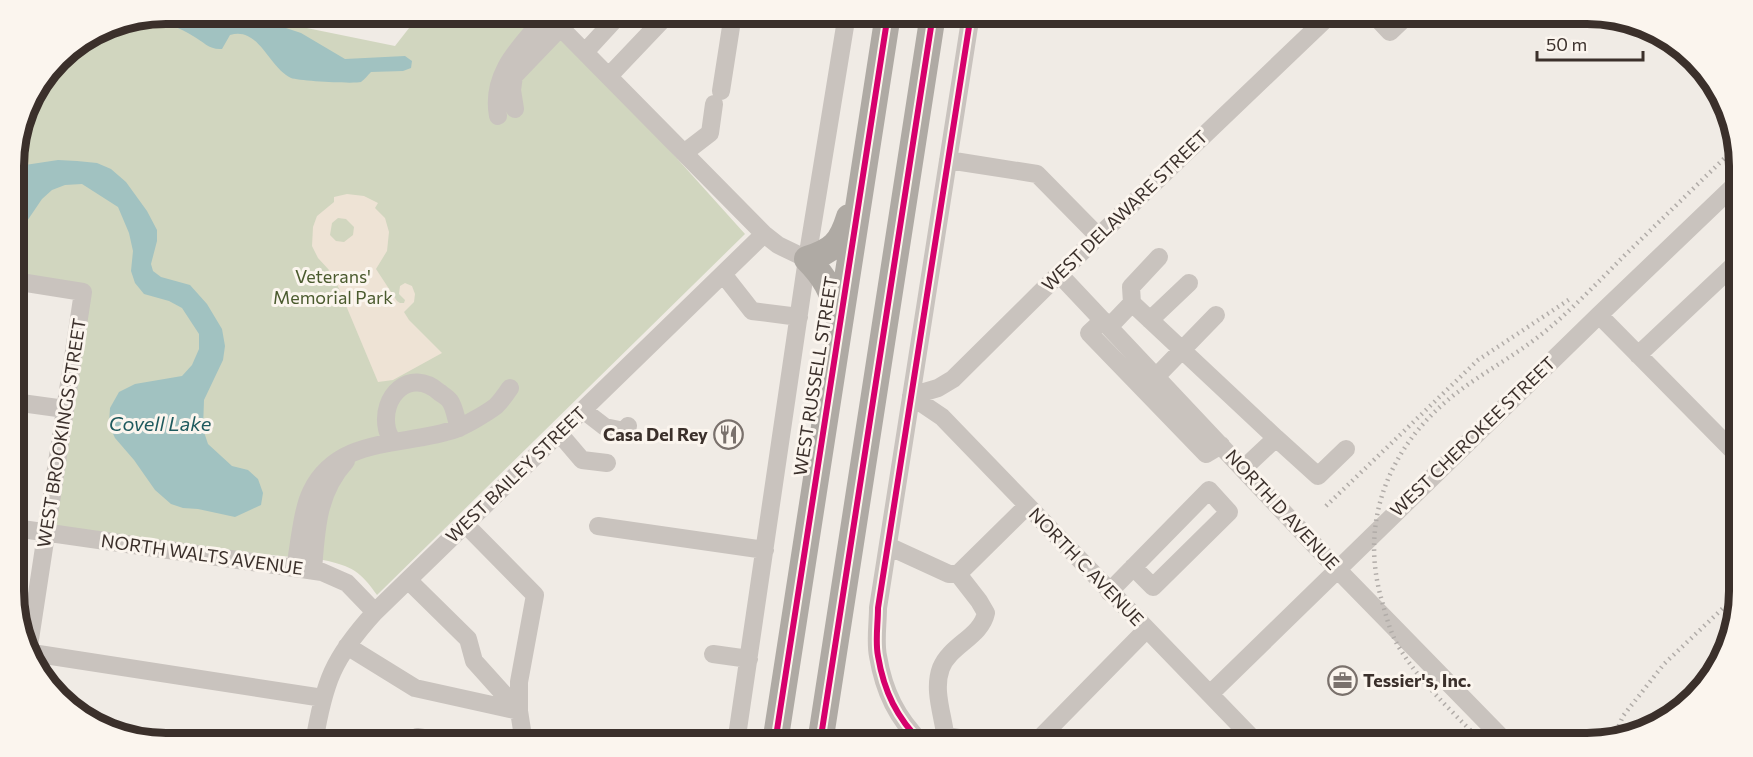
<svg xmlns="http://www.w3.org/2000/svg" width="1753" height="757" font-family="Commissioner,sans-serif">
	<rect width="100%" height="100%" fill="#f0ebe5"/>
	<path fill="#d1d6bf" d="M 166,14 L 238,14 L 395,46 L 420,14 L 547,14 L 745,234 L 377,595 C 360,571 352,566 323,560 L 47,533 L 83,292 L 14,281 L 14,155 L 29,99 L 65,52 L 108,25 Z"/>
	<path fill="#eee3d5" fill-rule="evenodd" d="M 347,194 L 364,196 L 378,203 L 375,208 L 385,218 L 389,232 L 387,251 L 376,269 L 397,301 L 400,303 L 404,303 L 405,300 L 399,294 L 400,286 L 405,283 L 412,286 L 415,294 L 414,302 L 404,312 L 409,320 L 442,353 L 393,380 L 378,382 L 337,284 L 330,284 L 327,282 L 325,278 L 329,270 L 318,258 L 312,246 L 313,227 L 317,216 L 334,202 L 334,197 ZM 338,218 L 346,219 L 354,227 L 353,235 L 344,242 L 336,241 L 330,235 L 332,223 Z"/>
	<path fill="#a1c2c1" d="M 166,14 L 223,14 L 268,22 L 301,33 L 345,59 L 405,56 L 412,61 L 411,68 L 403,71 L 371,72 C 368,75 364,80 361,82 C 353,84 299,81 291,78 C 269,68 259,26 230,35 L 222,49 C 209,50 204,42 193,36 C 180,28 164,22 150,17 Z
		M 14,155 L 18,161 L 25,165 L 58,160 L 77,161 L 97,163 L 111,169 L 126,182 L 147,211 L 157,230 L 157,241 L 151,264 L 153,271 L 161,277 L 190,285 L 207,304 L 222,329 L 225,346 L 223,360 L 204,400 L 203,429 L 208,444 L 232,466 L 248,470 L 258,479 L 263,493 L 261,505 L 235,517 L 198,509 L 183,508 L 171,504 L 155,490 L 134,460 L 115,438 L 109,425 L 110,408 L 119,392 L 135,384 L 182,376 L 192,365 L 199,349 L 199,334 L 182,308 L 169,301 L 144,294 L 135,283 L 131,271 L 133,251 L 129,233 L 118,207 L 82,184 L 65,185 L 52,190 L 42,199 L 23,227 L 14,228 Z"/>
	<g fill="none" stroke-linecap="round" stroke-linejoin="round">
		<path stroke="#c9c3be" stroke-width="18" d="M 547,14 L 764,234 L 778,245 L 807,259
			M 1373,14 L 1390,32 L 1409,14
			M 585,52 L 620,14
			M 609,76 L 668,14
			M 721,91 L 733,14
			M 515,109 L 512,90 L 514,76 L 561,27
			M 498,116 C 490,72 522,45 548,14
			M 684,153 L 710,133 L 714,104
			M 948,160 L 1037,174 L 1098,236
			M 723,274 L 752,311 L 799,317
			M 1059,274 L 1337,569 L 1507,743
			M 14,281 L 83,292 L 29,646
			M 1132,303 L 1131,287 L 1159,257
			M 1599,315 L 1739,457
			M 1103,320 L 1089,333 L 1206,454 L 1221,445
			M 1150,320 L 1189,283
			M 1109,327 L 1132,303 L 1276,438 L 1243,469
			M 1638,355 L 1738,261
			M 1148,385 L 1216,315
			M 911,396 L 938,388 L 953,379 L 1059,274 L 1331,14
			M 911,396 L 942,417 L 1257,743
			M 14,402 L 65,409
			M 583,410 L 605,427 L 624,431 L 628,426
			M 559,433 L 582,460 L 607,463
			M 1276,438 L 1318,476 L 1346,449
			M 393,442 C 391,438 388,434 387,429 C 380,396 410,367 439,392 C 443,395 448,398 450,401 C 455,408 456,420 459,428
			M 465,524 L 535,595 L 519,682 L 519,711
			M 598,526 L 765,550
			M 15,528 L 322,572 L 347,583 L 375,612
			M 888,546 L 949,574 L 958,574 L 1027,506
			M 295,568 C 299,547 302,510 311,492 C 338,435 405,447 456,429 C 466,425 487,413 496,406 C 501,401 506,394 510,388
			M 313,571 C 316,531 317,492 346,461
			M 408,580 L 468,639 L 474,661 L 519,711
			M 1109,592 L 1209,490 L 1229,512 L 1153,587 L 1133,567
			M 347,646 L 415,688 L 519,711 L 524,743
			M 32,653 L 323,698
			M 713,654 L 749,659
			M 1210,694 L 1599,315 L 1738,182
			M 946,736 L 991,743
			M 314,743 C 324,682 333,658 375,612 L 764,234
			M 416,743 L 417,737 L 456,743
			M 736,743 L 807,259 L 847,14
			M 922,743 C 897,718 884,692 878,656 C 875,641 878,624 878,608 L 971,14
			M 946,743 C 945,719 932,692 941,668 C 950,645 981,637 986,613 L 979,601 L 958,574
			M 1035,743 L 1146,630"/>
		<path stroke="#afaaa4" stroke-width="26" d="M 837,315 C 833,291 824,276 807,259 C 833,251 841,243 849,217
			M 775,743 L 888,14
			M 820,743 L 933,14"/>
		<path stroke="#b1aca8" stroke-width="4.5" stroke-dasharray="1.5 4.5" stroke-linecap="butt" d="M 1326,506 L 1478,360 L 1570,299
			M 1614,737 L 1623,716 L 1664,664 L 1739,593
			M 1483,743 C 1453,712 1419,682 1397,644 C 1390,631 1386,616 1382,601 C 1360,527 1385,456 1442,405 C 1471,379 1507,361 1538,337 C 1569,313 1597,283 1624,256 C 1662,219 1700,182 1738,145"/>
		<defs>
			<path id="cycleway" d="M 775,743 L 888,14
				M 820,743 L 933,14
				M 922,743 C 897,718 884,692 878,656 C 875,641 878,624 878,608 L 971,14"/>
		</defs>
		<use href="#cycleway" stroke="#fbf5ee" stroke-width="10"/>
		<use href="#cycleway" stroke="#d6006c" stroke-width="6"/>
	</g>
	<defs>
		<symbol id="restaurant-ring" viewBox="-11 -11 22 22"><circle r="9.5" fill="#fbf5ee" stroke="#7a716c" stroke-width="1.5"/><path d="M-5-6h1v4h1v-4h1v4h1v-4h1v5L-1.5 .5V6h-2V.5L-5-1ZM5-6V6H3V1.5H1.5Q1.5-4 5-6Z" fill="#7a716c"/></symbol>
		<symbol id="office-ring" viewBox="-11 -11 22 22"><circle r="9.5" fill="#fbf5ee" stroke="#7a716c" stroke-width="1.5"/><path d="M-6-3h4V-5.5h4V-3h4V5H-6ZM-1-4.5V-3h2v-1.5ZM-6 0V1H6V0Z" fill="#7a716c"/></symbol>
	</defs>
	<g fill-rule="evenodd">
		<use href="#restaurant-ring" x="712" y="418" width="33" height="33"/>
		<use href="#office-ring" x="1326" y="664" width="33" height="33"/>
	</g>
	<g text-anchor="middle" stroke-width="6" stroke-linejoin="round" paint-order="stroke">
		<g font-size="18" fill="#3b302b" stroke="#fbf5ee">
			<text transform="translate(1125 211) rotate(-44)" y="6">WEST DELAWARE STREET</text>
			<text transform="translate(816 376) rotate(-81)" y="6">WEST RUSSELL STREET</text>
			<text transform="translate(62 433) rotate(-81)" y="6">WEST BROOKINGS STREET</text>
			<text transform="translate(1473 437) rotate(-44)" y="6">WEST CHEROKEE STREET</text>
			<text transform="translate(516 475) rotate(-44)" y="6">WEST BAILEY STREET</text>
			<text transform="translate(1282 510) rotate(47)" y="6">NORTH D AVENUE</text>
			<text transform="translate(202 555) rotate(8)" y="6">NORTH WALTS AVENUE</text>
			<text transform="translate(1086 567) rotate(46)" y="6">NORTH C AVENUE</text>
		</g>
		<g font-size="18" fill="#4a5a2e" stroke="#fbf5ee">
			<text x="333" y="283">Veterans'<tspan x="333" dy="21">Memorial Park</tspan></text>
		</g>
		<g font-size="18" font-weight="bold" fill="#3b302b" stroke="#fbf5ee" text-anchor="end">
			<text x="708" y="441">Casa Del Rey</text>
			<text x="1363" y="687" text-anchor="start">Tessier's, Inc.</text>
		</g>
		<g font-size="20" font-style="italic" fill="#1f5a5e" stroke="#fbf5ee">
			<text x="160" y="431">Covell Lake</text>
		</g>
	</g>
	<path d="M0 0H1753V757H0ZM166 24H1587A142 142 0 0 1 1729 166V591A142 142 0 0 1 1587 733H166A142 142 0 0 1 24 591V166A142 142 0 0 1 166 24Z" fill="#fbf5ee" fill-rule="evenodd"/>
	<path fill="none" stroke="#3b302b" stroke-width="8" d="M166 24H1587A142 142 0 0 1 1729 166V591A142 142 0 0 1 1587 733H166A142 142 0 0 1 24 591V166A142 142 0 0 1 166 24Z"/>
	<path d="M1537 51v9h106v-9" fill="none" stroke="#3b302b" stroke-width="3"/>
	<text x="1546" y="51" font-size="18" fill="#3b302b" stroke="#fbf5ee" stroke-width="4.5" paint-order="stroke">50 m</text>
</svg>
